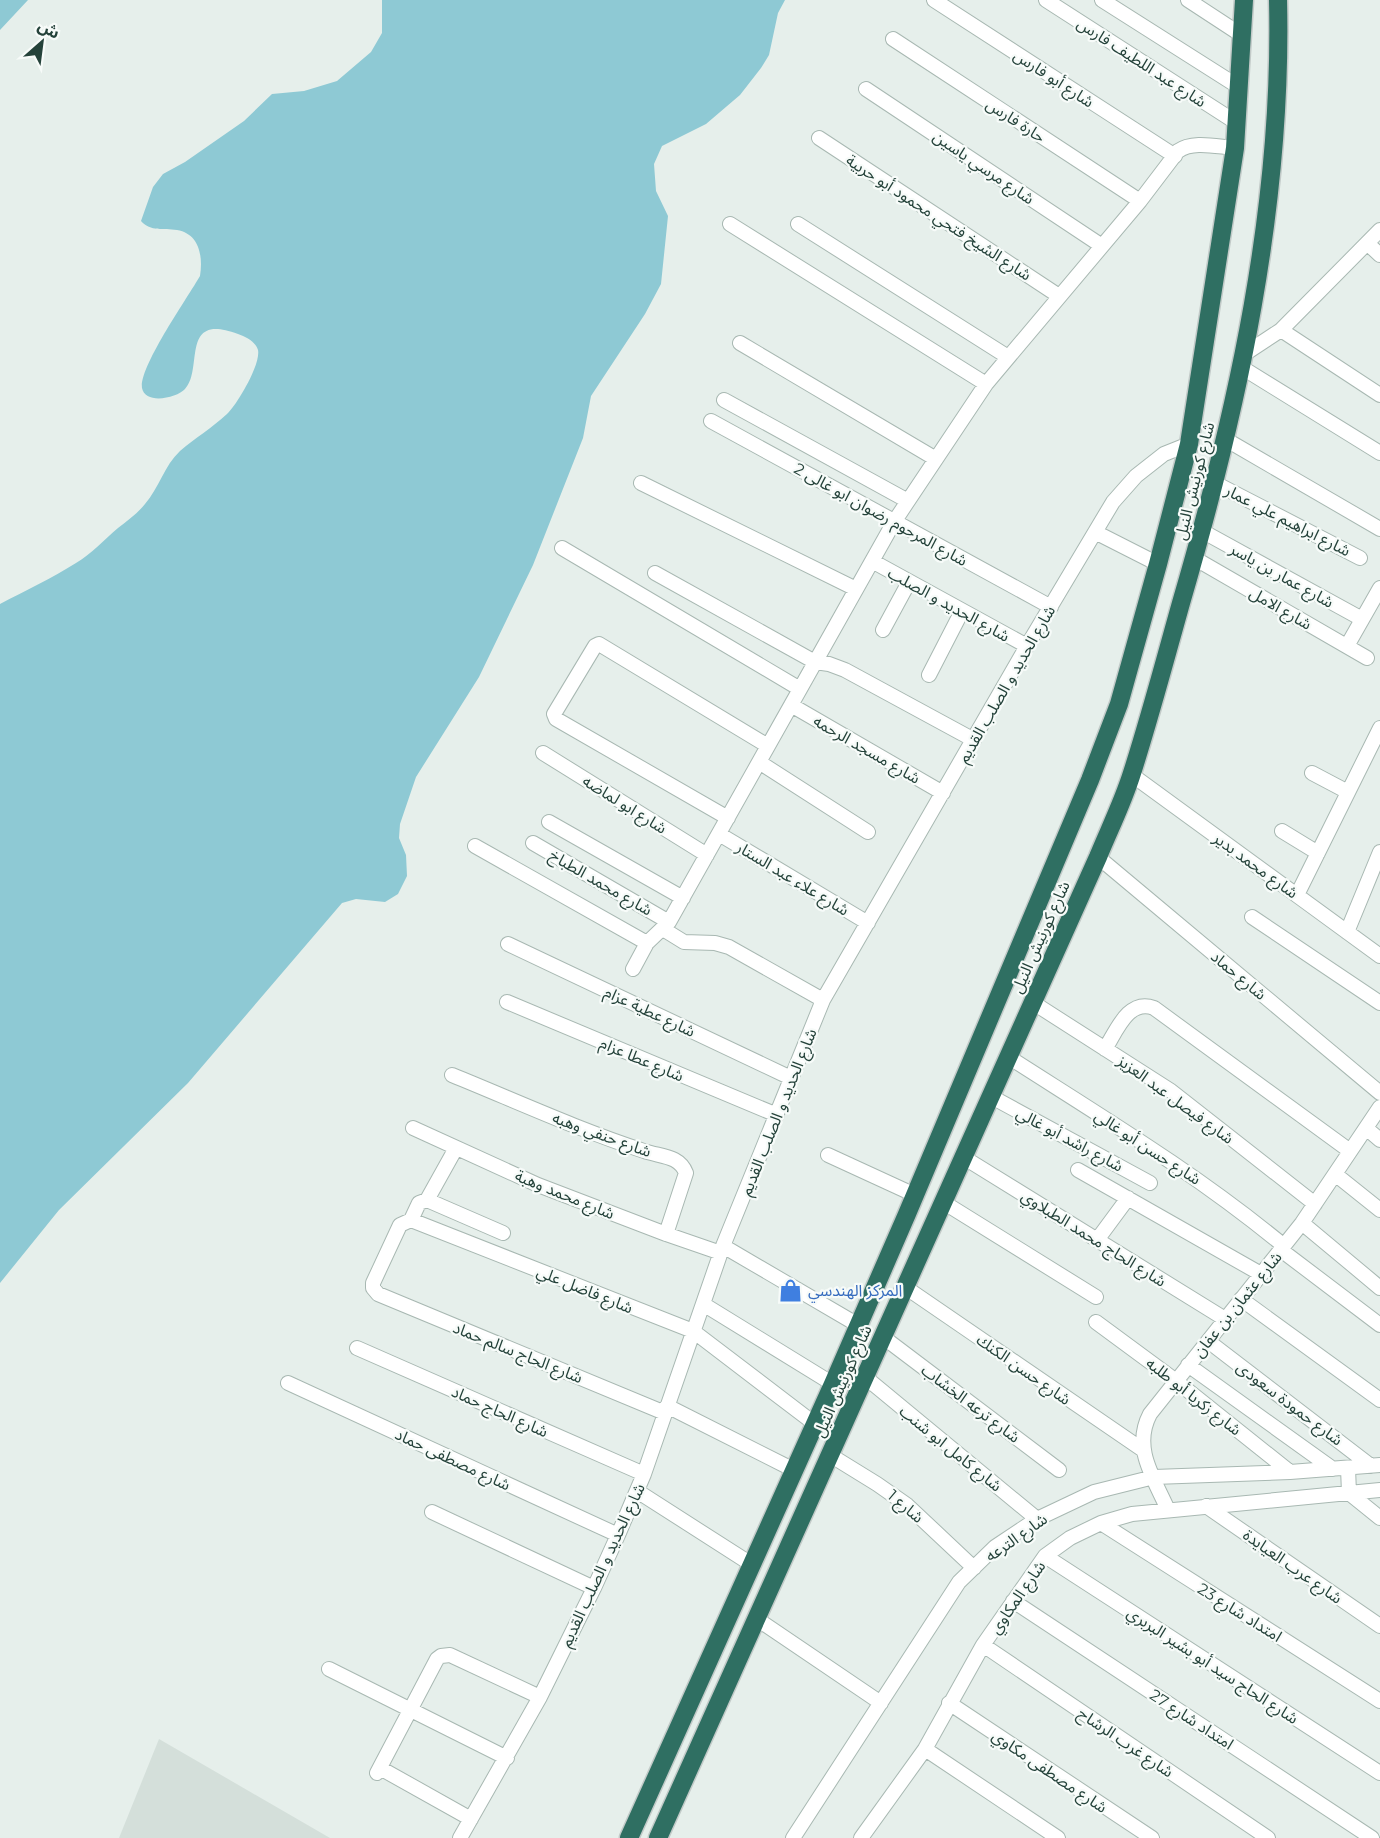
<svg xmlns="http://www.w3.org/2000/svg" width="1380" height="1838" font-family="Montserrat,'Noto Sans Arabic',sans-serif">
	<rect width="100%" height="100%" fill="#e6efeb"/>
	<path fill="#d4dfda" d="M 159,1739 L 330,1838 L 119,1838 Z"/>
	<path fill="#8ec9d4" d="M 0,0 L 28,0 L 0,30 Z
		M 382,0 L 785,0 L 778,13 L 769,55 L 761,68 L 740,95 L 706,124 L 662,146 L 654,164 L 656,191 L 668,216 L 661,284 L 645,314 L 591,396 L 583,438 L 533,565 L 479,677 L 416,777 L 400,824 L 399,838 L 406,855 L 407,876 L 398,894 L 385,902 L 356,899 L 342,903 L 188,1083 L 59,1210 L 0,1283 L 0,604 C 25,591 52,578 76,563 C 91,554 104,540 118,528 C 127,521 138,513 145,504 C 159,488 164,466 180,451 C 195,438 212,428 227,414 C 237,405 261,364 258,350 C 255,341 246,337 238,334 C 179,312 204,369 185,389 C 177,398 145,405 142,388 C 139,367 188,297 200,276 C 203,257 200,234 177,230 C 163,228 151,232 141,221 L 153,187 L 163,174 L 185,162 L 244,121 L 272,94 L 304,91 L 337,81 L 371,52 L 382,33 Z"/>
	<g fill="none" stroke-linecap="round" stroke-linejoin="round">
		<defs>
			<path id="street" d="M 934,0 L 1175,156
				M 1046,0 L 1237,123
				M 1102,0 L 1239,87
				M 1188,0 L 1243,36
				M 893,39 L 1140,201
				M 866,89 L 1102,246
				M 819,138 L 1059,296
				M 730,224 L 986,384
				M 798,224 L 1008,357
				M 1367,243 L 1380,255
				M 1281,330 L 1380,395
				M 740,343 L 936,459
				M 1243,355 L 1281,330 L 1380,230
				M 1241,367 L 1380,453
				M 724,400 L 908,501
				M 711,421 L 1051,607
				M 1225,439 L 1380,529
				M 641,483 L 856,589
				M 1215,483 L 1360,558
				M 1202,531 L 1362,619
				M 1095,532 L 1158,564
				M 562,548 L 800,689
				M 1194,558 L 1367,658
				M 872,561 L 1027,646
				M 655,573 L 815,662 L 829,664 L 845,670 L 974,740
				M 883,630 L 909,582
				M 1347,646 L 1380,588
				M 929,675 L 962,611
				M 791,705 L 943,793
				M 543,753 L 707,855
				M 759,762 L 868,832
				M 1312,773 L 1348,792
				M 1132,775 L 1380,956
				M 728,818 L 556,719 L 554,714 L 595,646 L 599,644 L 768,746
				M 549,822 L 683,898
				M 1282,831 L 1318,853
				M 719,834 L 868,923
				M 533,843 L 669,922
				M 475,846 L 647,943
				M 1098,857 L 1380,1093
				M 1297,895 L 1380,728
				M 1252,917 L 1380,1003
				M 663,929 L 684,942 L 715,943 L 729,947 L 823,1000
				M 1347,932 L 1380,852
				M 508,944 L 791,1078
				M 633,969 L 647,943 L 669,922 L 894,522 L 986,384 L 1140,201 L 1178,151 C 1193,140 1218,147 1235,148
				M 507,1002 L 777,1115
				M 1032,1002 L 1171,1091 L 1315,1204
				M 1105,1049 C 1116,1032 1128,998 1154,1008 L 1350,1151
				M 1007,1056 C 1102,1117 1197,1174 1284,1246
				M 452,1075 C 516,1101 579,1130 644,1151 C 661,1157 679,1155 686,1173 L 666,1234
				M 990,1096 L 1150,1183
				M 413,1128 L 538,1185 L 666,1234 L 721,1253
				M 1366,1128 L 1380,1140
				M 828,1155 L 915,1195
				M 963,1157 L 1225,1319
				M 1078,1170 L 1261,1274
				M 1335,1174 L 1380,1210
				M 427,1200 L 456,1148
				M 943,1202 L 1096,1297
				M 411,1220 L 419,1203 L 427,1200 L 503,1233
				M 1302,1223 L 1380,1288
				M 1097,1240 L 1128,1198
				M 723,1246 L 858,1325
				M 1281,1250 L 1380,1325
				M 905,1287 L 1143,1450
				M 1241,1299 L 1380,1400
				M 703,1304 L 833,1384
				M 1096,1322 L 1176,1381 L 1290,1472
				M 883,1337 L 1059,1470
				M 1208,1341 L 1371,1466
				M 357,1348 L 644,1474
				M 1188,1365 L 1333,1469
				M 865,1377 L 1037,1519
				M 288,1383 L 618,1535
				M 667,1406 L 794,1470
				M 665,1413 L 378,1294 L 373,1288 L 373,1283 L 400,1225 L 411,1220 L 693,1331 L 815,1424
				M 830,1455 L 877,1484 L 907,1505 L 974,1568
				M 1348,1468 L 1349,1493 L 1380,1518
				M 637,1491 L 751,1564
				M 1206,1506 L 1380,1626
				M 1168,1510 C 1154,1478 1132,1448 1150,1414 L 1302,1223 L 1380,1107
				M 432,1512 L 594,1588
				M 1101,1523 L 1380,1701
				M 1045,1556 L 1380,1773
				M 1013,1601 L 1372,1838
				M 757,1619 L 881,1703
				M 983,1645 L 1268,1838
				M 329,1669 L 507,1758
				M 949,1703 L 1152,1838
				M 925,1749 L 1058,1838
				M 380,1768 L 471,1819
				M 377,1773 L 437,1659 L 441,1656 L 450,1655 L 540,1697
				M 460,1838 L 540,1697 L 594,1588 L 618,1535 L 644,1474 L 723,1246 L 823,1000 L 1027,646 L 1113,502 L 1136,476 L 1164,454 L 1189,444
				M 793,1838 L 959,1582 L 995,1547 L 1037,1519 L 1094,1492 L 1154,1477 L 1290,1472 L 1380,1465
				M 861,1838 L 925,1749 L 983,1645 L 1045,1556 L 1070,1538 L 1101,1523 L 1132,1514 L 1380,1490"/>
			<path id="highway" d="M 629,1838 L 833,1384 L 907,1214 L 1090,780 L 1119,704 L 1158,564 L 1189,444 L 1235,148 L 1244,0
				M 658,1838 L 1098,857 C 1109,830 1123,802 1132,773 C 1150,717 1165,660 1181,603 C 1238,408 1283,205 1278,0"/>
		</defs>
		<use href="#street" stroke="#a8b8b2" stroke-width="16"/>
		<use href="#highway" stroke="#c2cac8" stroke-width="21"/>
		<use href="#street" stroke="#fff" stroke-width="14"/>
		<use href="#highway" stroke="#2f6f62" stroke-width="18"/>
	</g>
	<defs>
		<symbol id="shop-bare" viewBox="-9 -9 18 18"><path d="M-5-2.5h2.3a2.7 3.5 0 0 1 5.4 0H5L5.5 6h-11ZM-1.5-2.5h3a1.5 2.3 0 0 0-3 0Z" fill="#3f7fe0" stroke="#f7fbf9" stroke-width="2.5" paint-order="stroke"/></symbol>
	</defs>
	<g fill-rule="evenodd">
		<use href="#shop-bare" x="774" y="1274" width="33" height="33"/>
	</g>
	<g text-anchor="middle" stroke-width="4.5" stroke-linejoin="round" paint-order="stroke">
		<g font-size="16" fill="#24423a" stroke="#f7fbf9">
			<text transform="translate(1142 62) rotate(33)" y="6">شارع عبد اللطيف فارس</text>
			<text transform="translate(1054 78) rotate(33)" y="6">شارع أبو فارس</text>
			<text transform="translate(1016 120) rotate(33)" y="6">حارة فارس</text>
			<text transform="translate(984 167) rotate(34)" y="6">شارع مرسي ياسين</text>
			<text transform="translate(939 217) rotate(33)" y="6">شارع الشيخ فتحي محمود أبو حربية</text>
			<text transform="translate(1194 481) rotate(-76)" y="6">شارع كورنيش النيل</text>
			<text transform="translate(881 514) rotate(29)" y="6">شارع المرحوم رضوان ابو غالى 2</text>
			<text transform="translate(1288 520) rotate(27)" y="6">شارع ابراهيم علي عمار</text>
			<text transform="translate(1282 575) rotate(29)" y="6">شارع عمار بن ياسر</text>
			<text transform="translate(949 604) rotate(29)" y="6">شارع الحديد و الصلب</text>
			<text transform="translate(1281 608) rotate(30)" y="6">شارع الامل</text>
			<text transform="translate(1006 684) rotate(-60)" y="6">شارع الحديد و الصلب القديم</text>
			<text transform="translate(867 749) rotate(30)" y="6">شارع مسجد الرحمه</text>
			<text transform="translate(625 804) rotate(32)" y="6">شارع ابو لماضه</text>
			<text transform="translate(1256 865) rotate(36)" y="6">شارع محمد بدير</text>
			<text transform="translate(793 878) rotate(31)" y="6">شارع علاء عبد الستار</text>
			<text transform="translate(601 882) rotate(30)" y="6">شارع محمد الطباخ</text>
			<text transform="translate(1040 937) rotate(-66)" y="6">شارع كورنيش النيل</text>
			<text transform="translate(1239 975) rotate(40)" y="6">شارع حماد</text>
			<text transform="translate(650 1011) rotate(25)" y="6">شارع عطية عزام</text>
			<text transform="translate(642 1059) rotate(23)" y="6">شارع عطا عزام</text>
			<text transform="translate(1176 1099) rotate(36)" y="6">شارع فيصل عبد العزيز</text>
			<text transform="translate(778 1112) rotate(-68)" y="6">شارع الحديد و الصلب القديم</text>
			<text transform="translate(602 1134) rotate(20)" y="6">شارع حنفي وهبه</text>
			<text transform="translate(1070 1139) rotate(28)" y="6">شارع راشد أبو غالي</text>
			<text transform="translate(1148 1147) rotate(33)" y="6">شارع حسن أبو غالي</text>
			<text transform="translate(565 1194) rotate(22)" y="6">شارع محمد وهبة</text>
			<text transform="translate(1094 1238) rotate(32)" y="6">شارع الحاج محمد الطبلاوي</text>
			<text transform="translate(585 1289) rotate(22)" y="6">شارع فاضل علي</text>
			<text transform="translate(1237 1304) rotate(-51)" y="6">شارع عثمان بن عفان</text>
			<text transform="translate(518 1352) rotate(22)" y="6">شارع الحاج سالم حماد</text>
			<text transform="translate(1024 1369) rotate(35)" y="6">شارع حسن الكنك</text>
			<text transform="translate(842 1381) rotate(-66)" y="6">شارع كورنيش النيل</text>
			<text transform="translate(1194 1396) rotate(38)" y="6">شارع زكريا أبو طلبه</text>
			<text transform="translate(971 1403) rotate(37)" y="6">شارع ترعه الخشاب</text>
			<text transform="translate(1290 1403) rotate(37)" y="6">شارع حمودة سعودى</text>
			<text transform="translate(500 1411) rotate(24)" y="6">شارع الحاج حماد</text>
			<text transform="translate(951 1448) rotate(39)" y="6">شارع كامل ابو شنب</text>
			<text transform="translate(453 1459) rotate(25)" y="6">شارع مصطفى حماد</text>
			<text transform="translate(906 1506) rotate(40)" y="6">شارع 1</text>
			<text transform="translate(1016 1537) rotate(-35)" y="6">شارع الترعه</text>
			<text transform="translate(602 1565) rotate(-65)" y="6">شارع الحديد و الصلب القديم</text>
			<text transform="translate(1293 1566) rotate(35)" y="6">شارع عرب العيايدة</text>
			<text transform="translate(1017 1597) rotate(-55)" y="6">شارع المكاوي</text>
			<text transform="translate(1240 1612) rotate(32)" y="6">امتداد شارع 23</text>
			<text transform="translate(1213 1665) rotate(33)" y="6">شارع الحاج سيد أبو بشير البربري</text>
			<text transform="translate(1192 1719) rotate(33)" y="6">امتداد شارع 27</text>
			<text transform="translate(1126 1742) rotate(34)" y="6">شارع غرب الرشاح</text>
			<text transform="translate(1050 1771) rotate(34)" y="6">شارع مصطفى مكاوي</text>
		</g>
		<g font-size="16" fill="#366cbe" stroke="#f7fbf9" text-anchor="start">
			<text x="808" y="1296">المركز الهندسي</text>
		</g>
	</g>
	<g transform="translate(42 42) rotate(28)" stroke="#f7fbf9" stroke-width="4.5" paint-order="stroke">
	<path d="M0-4.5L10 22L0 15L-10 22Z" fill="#24423a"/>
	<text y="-9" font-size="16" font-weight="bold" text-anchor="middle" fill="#24423a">ش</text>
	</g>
</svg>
